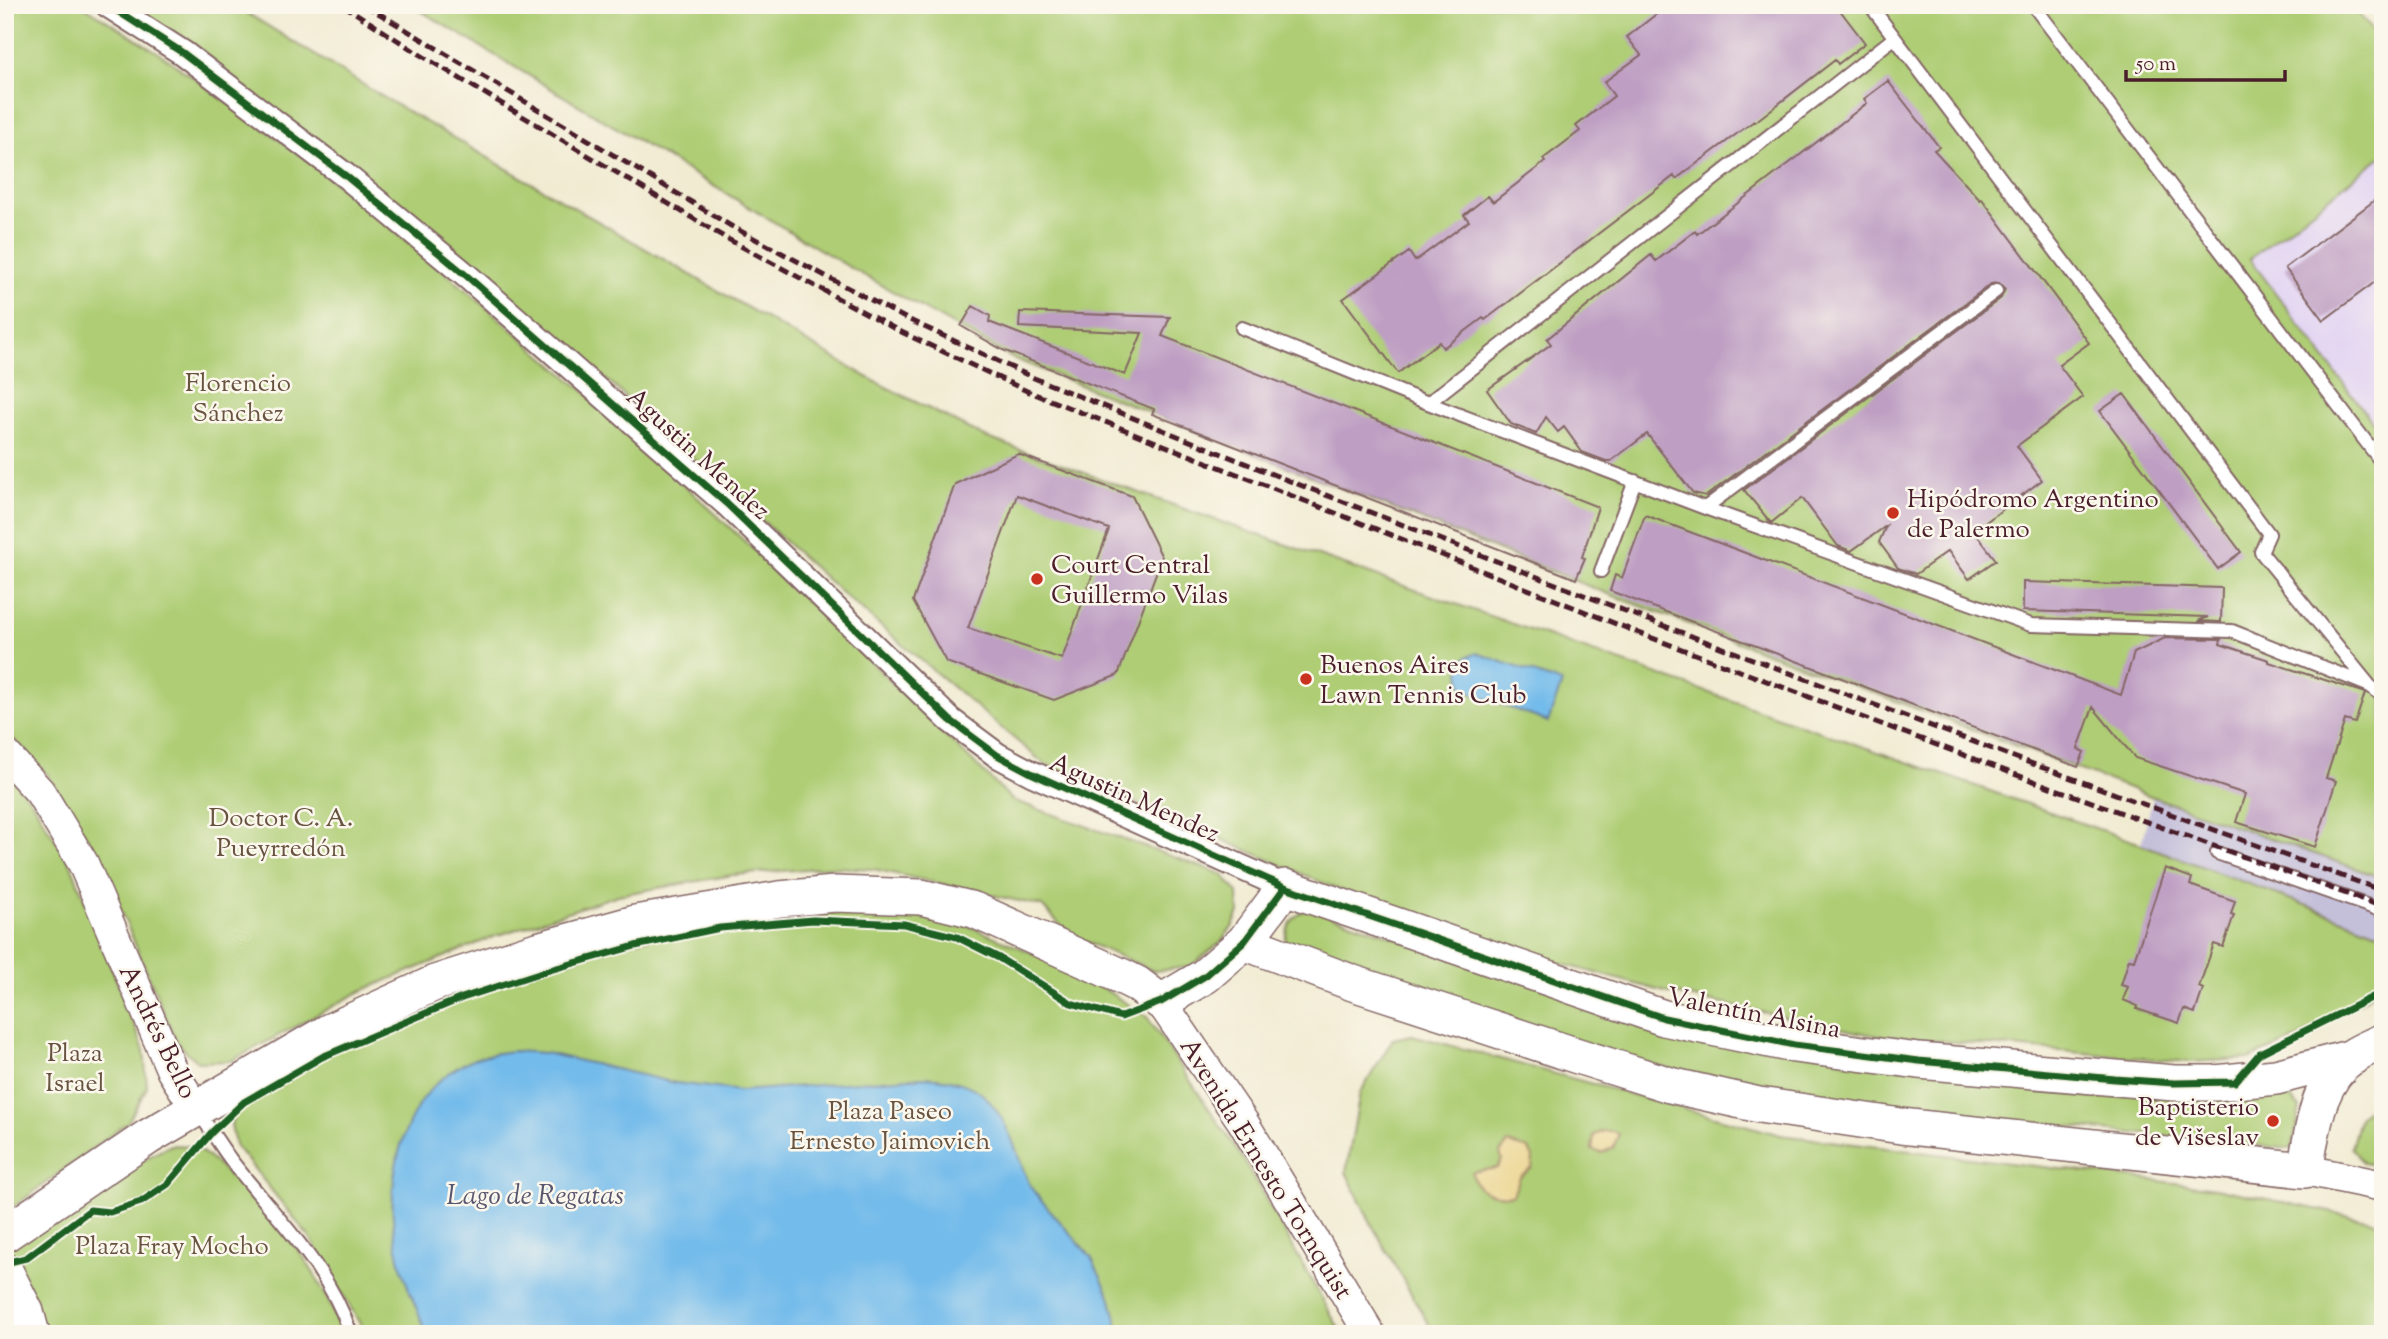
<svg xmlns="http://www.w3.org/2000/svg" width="2388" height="1339" font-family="'Sorts Mill Goudy',serif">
	<rect width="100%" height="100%" fill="#fbf7ec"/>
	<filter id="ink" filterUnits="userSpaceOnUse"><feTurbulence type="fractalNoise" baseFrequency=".0143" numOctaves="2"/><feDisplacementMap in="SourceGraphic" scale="14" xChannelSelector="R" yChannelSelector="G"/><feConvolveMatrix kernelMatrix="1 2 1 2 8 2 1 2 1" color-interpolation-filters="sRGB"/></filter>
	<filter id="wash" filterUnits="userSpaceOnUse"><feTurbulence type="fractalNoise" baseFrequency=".00686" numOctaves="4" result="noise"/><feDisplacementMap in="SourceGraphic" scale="28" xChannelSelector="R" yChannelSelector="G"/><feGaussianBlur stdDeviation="1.57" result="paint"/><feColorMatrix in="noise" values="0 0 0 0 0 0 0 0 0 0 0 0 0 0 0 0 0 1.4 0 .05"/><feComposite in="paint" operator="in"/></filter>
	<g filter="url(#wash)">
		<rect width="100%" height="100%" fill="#f1ebd2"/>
		<path fill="#e2d4f3" d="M 2353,5 L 2383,46 L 2383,436 L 2250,259 Z"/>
		<path fill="#c5c0da" d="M 2153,797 L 2383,878 L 2383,934 L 2141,844 Z"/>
		<path fill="#aecd74" stroke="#7c7650" stroke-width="2" d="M 5,5 L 82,5 L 162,55 L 305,158 L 446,273 L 584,391 L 801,594 L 1012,800 L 1222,874 L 1238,893 L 1239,913 L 1233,926 L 1220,943 L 1190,967 L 1154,971 L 1070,935 L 1042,906 L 873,869 L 830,867 L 733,875 L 618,895 L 493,937 L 361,991 L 231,1061 L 198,1062 L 177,1043 L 97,854 L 48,775 L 5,730 Z
			M 127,5 L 234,5 L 388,100 L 876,382 L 985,437 L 1173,505 L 2141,844 L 2383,934 L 2383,988 L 2297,1039 L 2248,1059 L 2189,1062 L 1873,1035 L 1665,992 L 1541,958 L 1370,903 L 1043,763 L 844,595 L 608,381 L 445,242 Z
			M 411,5 L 2353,5 L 2383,46 L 2383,155 L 2250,259 L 2383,436 L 2383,878 L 2153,797 L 1598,590 L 1010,357 L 849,267 Z
			M 5,772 L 30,799 L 71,865 L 144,1050 L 147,1087 L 128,1122 L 5,1213 Z
			M 1308,908 L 1642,1020 L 2176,1097 L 2290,1097 L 2300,1108 L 2292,1149 L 1882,1108 L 1780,1093 L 1661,1067 L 1303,955 L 1285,941 C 1287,923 1293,917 1308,908 Z
			M 831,913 L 880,913 L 926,917 L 964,924 L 1078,972 L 1147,1017 L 1243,1159 L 1342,1334 L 366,1334 L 310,1238 L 235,1145 L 231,1124 L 237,1103 L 291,1069 L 343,1044 L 464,994 L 543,968 L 631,942 L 706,927 Z
			M 1412,1035 L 1781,1135 L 2215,1188 L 2383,1223 L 2383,1334 L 1434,1334 L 1372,1225 L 1346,1172 L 1360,1093 L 1393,1039 Z
			M 2383,1096 L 2383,1167 L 2364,1163 L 2351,1148 L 2360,1116 Z
			M 171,1145 C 178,1145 187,1145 193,1147 C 213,1154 294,1241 306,1261 C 320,1283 334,1308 340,1334 L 5,1334 L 5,1256 L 11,1246 L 126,1169 Z"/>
		<path fill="#eeda9e" stroke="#9c7c64" stroke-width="2" d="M 1604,1131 L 1613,1131 L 1619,1134 L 1613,1148 L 1601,1153 L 1592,1150 L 1594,1135 Z
			M 1508,1143 L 1529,1149 L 1533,1157 L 1532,1168 L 1520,1177 L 1513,1195 C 1496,1197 1474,1192 1472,1172 L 1497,1168 L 1502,1160 L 1500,1153 Z"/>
		<path fill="#73bbeb" stroke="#5e6d8b" stroke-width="2" d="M 1477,653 L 1562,683 L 1548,722 L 1476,695 L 1462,686 L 1460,671 L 1465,658 Z
			M 514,1051 L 546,1053 L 676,1083 L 741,1091 L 922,1077 C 974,1079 993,1094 1013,1142 C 1020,1159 1024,1176 1034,1192 L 1091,1257 L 1110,1296 L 1120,1334 L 427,1334 C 415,1304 401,1275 396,1243 C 385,1181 400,1101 458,1067 C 475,1056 494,1053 514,1051 Z"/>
		<g id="blocks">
			<path fill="#be9ec3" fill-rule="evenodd" d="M 1668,5 L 1836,5 L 1865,43 L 1838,64 L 1835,60 L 1755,122 L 1754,121 L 1676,179 L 1674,176 L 1485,320 L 1483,318 L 1443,348 L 1439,342 L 1398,373 L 1343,299 L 1409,252 L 1415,261 L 1469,221 L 1464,215 L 1488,196 L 1493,202 L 1545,162 L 1543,159 L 1580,131 L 1576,126 L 1614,96 L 1604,82 L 1641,55 L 1627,37 Z
				M 1888,81 L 1939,147 L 1934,150 L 1980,200 L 1982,199 L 2089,343 L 2059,365 L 2083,397 L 2017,446 L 2042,480 L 1974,531 L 1996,560 L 1969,579 L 1948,551 L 1916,574 L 1898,568 L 1879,542 L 1886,526 L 1851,551 L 1838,546 L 1802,498 L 1771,523 L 1744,490 L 2001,298 L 2005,289 L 1999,283 L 1991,284 L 1706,496 L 1693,493 L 1647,434 L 1611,461 L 1606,461 L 1582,452 L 1564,427 L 1558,432 L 1546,417 L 1536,434 L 1511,424 L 1487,390 L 1551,344 L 1547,339 L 1651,255 L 1656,261 L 1695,231 L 1697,234 L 1738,203 L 1867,103 L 1864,99 Z
				M 2383,194 L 2383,276 L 2324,320 L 2285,268 Z
				M 973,306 L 990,316 L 989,322 L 1125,375 L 1142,333 L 1019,327 L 1020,312 L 1170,317 L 1162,336 L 1598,507 L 1582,557 L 1585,558 L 1576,579 L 1152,414 L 1154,409 L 1003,350 L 961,326 Z
				M 2124,394 L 2241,552 L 2218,569 L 2100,411 Z
				M 1018,454 L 1132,496 L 1162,557 L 1118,675 L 1054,700 L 946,662 L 913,601 L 955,484 ZM 1017,495 L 1109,529 L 1062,659 L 968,628 Z
				M 1645,515 L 2121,695 L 2134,653 L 2165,638 L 2221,639 L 2220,644 L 2269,660 L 2269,662 L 2365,693 L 2355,723 L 2345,720 L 2326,778 L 2336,781 L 2315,847 L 2236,822 L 2245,794 L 2135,758 L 2093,707 L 2078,749 L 2084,752 L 2078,767 L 1610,591 L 1615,575 L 1622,578 Z
				M 2023,582 L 2222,588 L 2221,622 L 2198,621 L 2208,617 L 2023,611 Z
				M 2165,868 L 2192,878 L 2190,885 L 2235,901 L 2231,914 L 2234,915 L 2223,947 L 2214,944 L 2199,987 L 2203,989 L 2195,1013 L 2184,1009 L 2179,1023 L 2137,1009 L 2138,1006 L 2123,1000 L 2128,987 L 2121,985 L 2129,959 L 2134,960 Z"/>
		</g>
	</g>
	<g filter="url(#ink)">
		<use href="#blocks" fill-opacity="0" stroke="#846665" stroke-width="2"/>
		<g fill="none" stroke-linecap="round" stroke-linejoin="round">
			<defs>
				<path id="service" d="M 1870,5 L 2269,534 L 2261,552 L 2370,686 L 2383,696
					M 2033,5 L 2383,464
					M 1242,328 L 1428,403 L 1705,508 L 2031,625 L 2232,631 L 2370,686
					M 1428,403 L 1894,38
					M 1705,508 L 1996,291
					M 1601,571 L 1635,481
					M 2217,853 L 2383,911
					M 197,1110 C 209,1127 219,1144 231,1160 C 274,1216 328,1265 351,1334"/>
				<path id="minor" d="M 108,5 L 183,53 L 346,176 L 468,277 L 727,504 L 950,720 L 997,755 L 1031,773 L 1285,887"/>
				<path id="tertiary" d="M 5,754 L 40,792 L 83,863 L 172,1071 L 197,1110
					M 1161,1002 L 1243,1122 L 1370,1334
					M 2305,1170 L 2383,1186"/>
				<path id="secondary" d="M 1244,942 L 1353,983 L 1581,1057 L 1670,1085 L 1759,1105 L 1901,1126 L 2305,1170 C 2313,1130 2316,1082 2353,1056 C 2362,1050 2373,1046 2383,1041
					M 5,1234 L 148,1137 L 328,1032 L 435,983 L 537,950 L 635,923 L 779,899 L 835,894 L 921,897 L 974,910 L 1121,976 L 1137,984 L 1161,1002 L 1205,976 L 1244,942 L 1285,887 L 1664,1018 L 1794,1045 L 1919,1061 L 2174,1083 L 2215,1083 L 2276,1077 L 2353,1057
					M 5,1271 L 26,1312 L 32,1334"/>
			</defs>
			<use href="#service" stroke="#846665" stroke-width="16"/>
			<use href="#minor" stroke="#846665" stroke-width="28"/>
			<use href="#tertiary" stroke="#846665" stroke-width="33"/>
			<use href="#secondary" stroke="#846665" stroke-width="38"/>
			<use href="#service" stroke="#fff" stroke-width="12"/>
			<use href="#minor" stroke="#fff" stroke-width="24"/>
			<use href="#tertiary" stroke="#fff" stroke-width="30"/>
			<use href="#secondary" stroke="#fff" stroke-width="35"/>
			<path stroke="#4a1f2b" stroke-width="5" stroke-dasharray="10 5" stroke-linecap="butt" d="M 343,5 L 419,54 L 724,237 L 897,330 L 1027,391 L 1639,633 L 2014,774 L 2383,907
				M 365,5 L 731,226 L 903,317 L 1034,378 L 1282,478 L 1646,619 L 2019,759 L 2383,891"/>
			<defs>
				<path id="cycleway" d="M 108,5 L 183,53 L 346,176 L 468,277 L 727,504 L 950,720 L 997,755 L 1031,773 L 1285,887 L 1664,1018 L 1794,1045 L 1919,1061 L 2115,1079 L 2174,1083 L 2235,1082 L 2260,1053 L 2383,992
					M 5,1263 L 26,1258 L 90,1210 L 110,1212 L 141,1202 L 168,1184 L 212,1132 L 244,1102 L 322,1057 L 462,998 L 539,973 L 635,946 L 720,928 L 813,920 L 904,924 L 957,937 L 999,958 L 1071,1003 L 1121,1017 L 1161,1002 L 1205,976 L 1244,942 L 1285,887"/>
			</defs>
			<use href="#cycleway" stroke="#fbf7ec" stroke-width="11"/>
			<use href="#cycleway" stroke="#1b5e20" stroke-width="7"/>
		</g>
	</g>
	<g fill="#c8321e" stroke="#fbf7ec" stroke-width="2.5">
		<circle cx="1893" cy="513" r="7"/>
		<circle cx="1037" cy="579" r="7"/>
		<circle cx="1306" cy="679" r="7"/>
		<circle cx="2273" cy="1121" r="7"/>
	</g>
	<g text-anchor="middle" stroke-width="5" stroke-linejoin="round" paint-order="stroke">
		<g font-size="26" fill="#685341" stroke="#fbf7ec">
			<text x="238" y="391">Florencio<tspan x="238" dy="30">Sánchez</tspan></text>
			<text x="281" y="826">Doctor C. A.<tspan x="281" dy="30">Pueyrredón</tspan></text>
			<text x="75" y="1061">Plaza<tspan x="75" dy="30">Israel</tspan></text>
			<text x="890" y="1119">Plaza Paseo<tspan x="890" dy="30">Ernesto Jaimovich</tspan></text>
			<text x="172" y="1254">Plaza Fray Mocho</text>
		</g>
		<g font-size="26" fill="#4a1f2b" stroke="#fbf7ec">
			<text transform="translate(699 453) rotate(42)" y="9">Agustin Mendez</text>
			<text transform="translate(1135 797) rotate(24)" y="9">Agustin Mendez</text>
			<text transform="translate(1754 1012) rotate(11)" y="9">Valentín Alsina</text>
			<text transform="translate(159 1031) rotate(64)" y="9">Andrés Bello</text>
			<text transform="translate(1267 1168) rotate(58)" y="9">Avenida Ernesto Tornquist</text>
		</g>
		<g font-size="26" fill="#4a1f2b" stroke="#fbf7ec" text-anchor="start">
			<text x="1907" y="507">Hipódromo Argentino<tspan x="1907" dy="30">de Palermo</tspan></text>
			<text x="1051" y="573">Court Central<tspan x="1051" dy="30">Guillermo Vilas</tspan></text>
			<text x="1320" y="673">Buenos Aires<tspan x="1320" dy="30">Lawn Tennis Club</tspan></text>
			<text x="2259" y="1115" text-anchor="end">Baptisterio<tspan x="2259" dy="30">de Višeslav</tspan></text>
		</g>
		<g font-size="28" font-style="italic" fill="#58566e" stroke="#fbf7ec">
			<text x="535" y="1204">Lago de Regatas</text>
		</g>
	</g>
	<rect width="2388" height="1339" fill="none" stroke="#fbf7ec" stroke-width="28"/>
	<path d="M2126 70v10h159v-10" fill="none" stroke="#4a1f2b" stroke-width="3.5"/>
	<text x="2136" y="70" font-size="21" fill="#4a1f2b" stroke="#fbf7ec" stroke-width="5" paint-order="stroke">50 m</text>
</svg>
